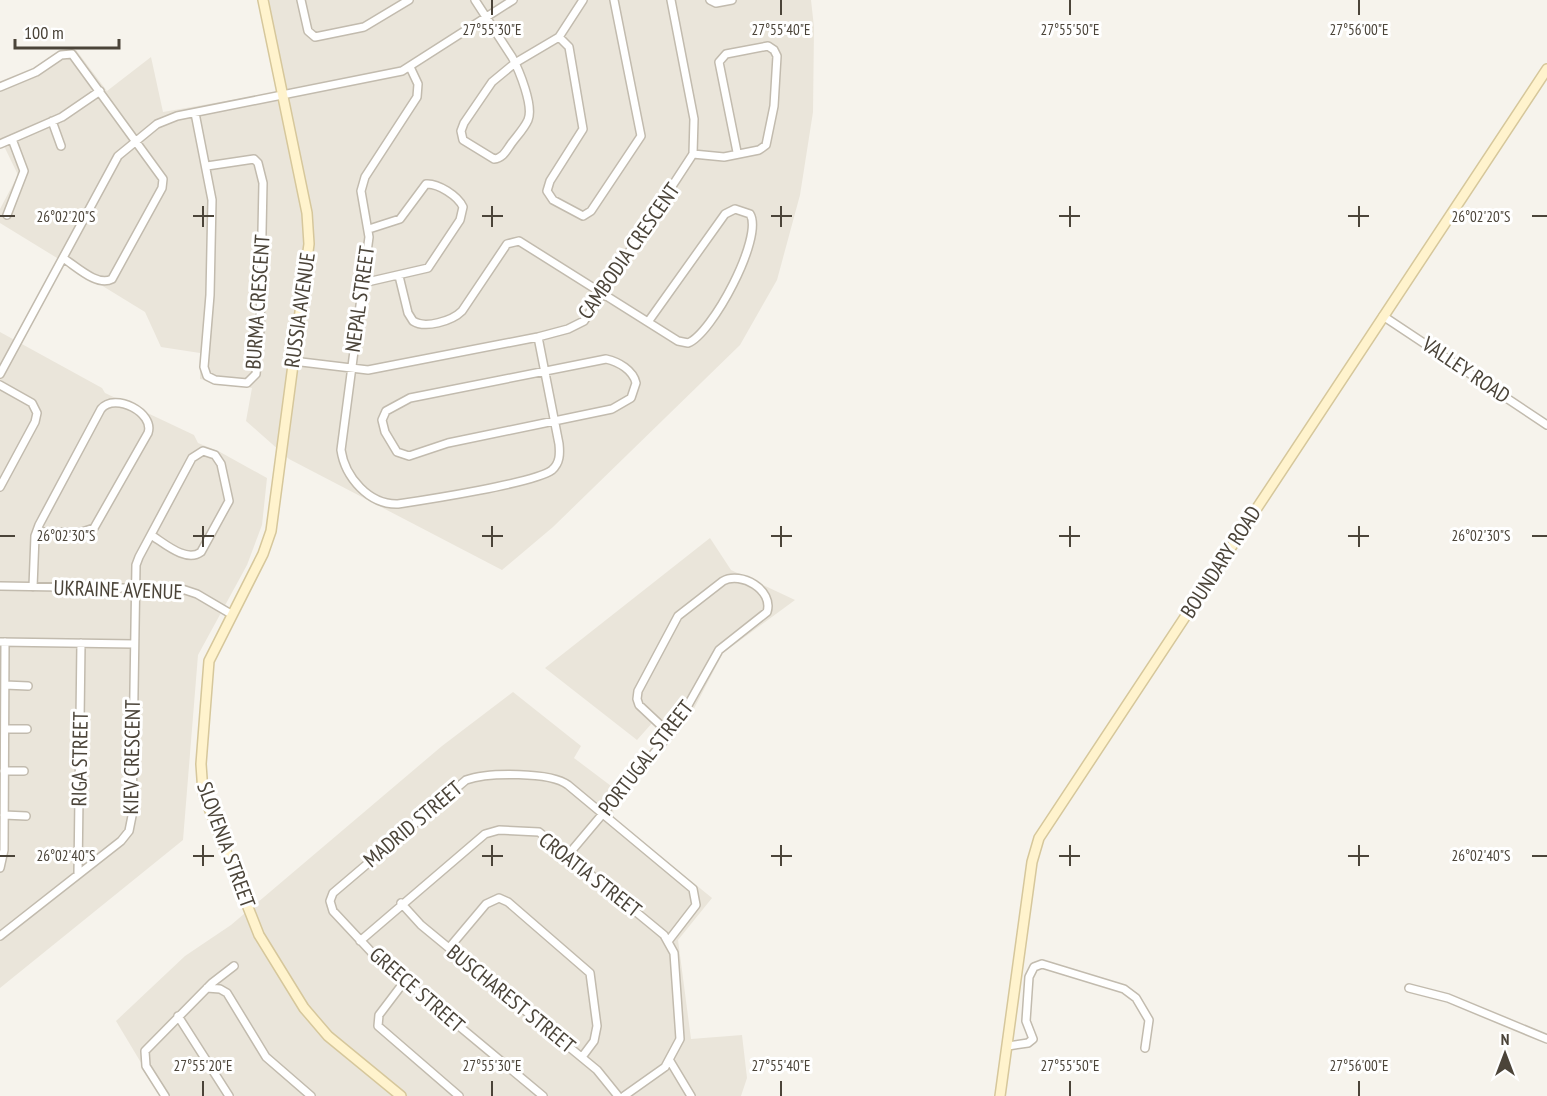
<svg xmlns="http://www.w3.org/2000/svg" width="1547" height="1096" font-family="'PT Sans Narrow',sans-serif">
	<rect width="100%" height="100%" fill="#f6f3ec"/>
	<path fill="#eae5da" d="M 258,0 L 811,0 L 814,27 L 813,112 L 800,195 L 777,280 L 740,345 L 553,527 L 502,570 L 289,459 L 246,421 L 252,388 L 200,379 L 200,353 L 161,347 L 145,312 L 0,223 L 0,209 L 18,175 L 4,146 L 0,147 L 0,83 L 35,69 L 64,50 L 76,50 L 107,91 L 151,57 L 163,112 L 277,92 Z
		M 0,332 L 102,388 L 105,393 L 194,435 L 198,443 L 220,452 L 267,478 L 262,525 L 247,565 L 198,655 L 183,840 L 0,988 Z
		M 710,538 L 731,570 L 795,600 L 723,653 L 687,722 L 672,740 L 653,722 L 637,740 L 545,668 Z
		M 513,692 L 581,746 L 574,758 L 627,798 L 613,809 L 614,818 L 712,898 L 678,940 L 691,1039 L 742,1035 L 747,1078 L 741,1096 L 161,1096 L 116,1021 L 185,956 L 231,925 L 442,746 Z"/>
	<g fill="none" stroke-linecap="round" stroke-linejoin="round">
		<defs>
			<path id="street" d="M 301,0 L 308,31 L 315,37 L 364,27 L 409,0
				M 475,0 L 512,57 C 519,70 534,106 528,120 C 524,129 516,137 511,144 C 506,151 503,158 494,159 L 463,140 L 461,131 L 464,123 L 492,82 L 515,63 L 559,37 L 583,0
				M 710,0 L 716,3 L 732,0
				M 559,37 L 569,47 L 583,129 L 550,181 L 547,191 L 553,200 L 583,216 L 591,211 L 641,136 L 614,0
				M 410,67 L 418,84 L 417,97 L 365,177 L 361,191 L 369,237 L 341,450 C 345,477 369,505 398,504 C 425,500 535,483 552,470 C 560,463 560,454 559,444 L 538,337
				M 0,87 L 36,72 L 61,55 L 72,54 L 163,179 L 162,188 L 112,279 C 97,287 76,266 63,258
				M 195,113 L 212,200 L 210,295 L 204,367 L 207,376 L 215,380 L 247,383 L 256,374 L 260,330 L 263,183 L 258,163 L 254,159 L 207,166
				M 52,121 L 61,146
				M 0,144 L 62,117 L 100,91
				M 693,154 L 724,157 L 759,150 L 766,145 L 774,106 L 777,56 L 774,50 L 768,46 L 726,54 L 719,62 L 737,152
				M 7,215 L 24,171 L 12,139
				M 399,276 L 408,313 L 413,321 C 425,329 452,321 462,311 L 507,244 L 519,241 L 678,341 L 688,343 C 712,334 764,237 750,214 L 735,209 L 725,214 L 648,322
				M 363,283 L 428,268 L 460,220 L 463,207 C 458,196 438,183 426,184 L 400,219 L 369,229
				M 1383,316 L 1547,425
				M 606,359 C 619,362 633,370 636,383 L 631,398 L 612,409 L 448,443 L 409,456 L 397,452 L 385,432 L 382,420 L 386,411 L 410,398 Z
				M 293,361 L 368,370 L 538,337 L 568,329 L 584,321 L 693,154 L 694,119 L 671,0
				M 0,374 L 118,156 L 157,124 L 177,116 L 402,71 L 513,0
				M 0,385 L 32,403 L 37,413 L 35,422 L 0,487
				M 0,586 L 182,589 L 197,594 L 231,614
				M 33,587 L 35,536 L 39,525 L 101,409 C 115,392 155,413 148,433 L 94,528 L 82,532 L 37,532
				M 0,642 L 134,644
				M 5,685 L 28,686
				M 5,729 L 27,729
				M 4,771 L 24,771
				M 4,815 L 26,816
				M 568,855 L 670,734 L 678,723 L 719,650 L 767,612 C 774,590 741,571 723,581 L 678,616 L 638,691 L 637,699 L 639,705 L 670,734
				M 0,868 L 4,850 L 5,642
				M 78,874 L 81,643
				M 401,903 L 421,925 L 597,1070 L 618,1096
				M 0,936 L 121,841 L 129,831 L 132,816 L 136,565 L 139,557 L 192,458 L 203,451 L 215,455 L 221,464 L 229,501 L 201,552 C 186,563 164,543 151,535
				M 360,941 L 485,834 L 499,830 L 539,832 L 664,935 L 674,953 L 680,1039 L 665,1067 L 624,1096
				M 449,948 L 486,904 L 499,898 L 508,902 L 590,973 L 597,1026 L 594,1041 L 582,1057
				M 404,982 L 379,1015 L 378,1026 L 459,1096
				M 207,988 L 220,989 L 227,993 L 266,1057 L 311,1096
				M 1409,988 L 1448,998 L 1547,1039
				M 178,1016 L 229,1096
				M 1008,1046 L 1028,1043 L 1033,1039 L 1026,1021 L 1029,977 L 1034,967 L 1042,964 L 1124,989 L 1136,998 L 1149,1020 L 1145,1048
				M 670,1061 L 691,1096
				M 165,1096 L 146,1066 L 145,1051 L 212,983 L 234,966
				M 543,1096 L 376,957 L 333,911 L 330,901 L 333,893 L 466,780 C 488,772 551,772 568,785 L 693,889 L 696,905 L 669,940"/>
			<path id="secondary" d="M 263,0 L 307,213 L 309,244 L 271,531 L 263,554 L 209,661 L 201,764 L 203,793 L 259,935 L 304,1008 L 328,1036 L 401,1096
				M 1000,1096 L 1032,862 L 1039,838 L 1547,69"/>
		</defs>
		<use href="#street" stroke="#c2bbae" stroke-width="10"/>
		<use href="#secondary" stroke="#d6c79b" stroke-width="12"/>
		<use href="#street" stroke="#fff" stroke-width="7"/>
		<use href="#secondary" stroke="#fff3cd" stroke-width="9"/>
	</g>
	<path fill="none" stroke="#4b4439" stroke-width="2" d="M 492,0 L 492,15M 781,0 L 781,15M 1070,0 L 1070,15M 1359,0 L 1359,15M 203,206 L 203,227M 492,206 L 492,227M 781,206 L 781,227M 1070,206 L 1070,227M 1359,206 L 1359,227M 0,216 L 15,216M 193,216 L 214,216M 482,216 L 503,216M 771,216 L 792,216M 1059,216 L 1080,216M 1348,216 L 1369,216M 1532,216 L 1547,216M 203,526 L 203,547M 492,526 L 492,547M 781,526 L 781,547M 1070,526 L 1070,547M 1359,526 L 1359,547M 0,536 L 15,536M 193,536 L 214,536M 482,536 L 503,536M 771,536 L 792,536M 1059,536 L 1080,536M 1348,536 L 1369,536M 1532,536 L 1547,536M 203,845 L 203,866M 492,845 L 492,866M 781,845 L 781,866M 1070,845 L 1070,866M 1359,845 L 1359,866M 0,856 L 15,856M 193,856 L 214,856M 482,856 L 503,856M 771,856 L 792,856M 1059,856 L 1080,856M 1348,856 L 1369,856M 1532,856 L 1547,856M 203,1081 L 203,1096M 492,1081 L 492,1096M 781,1081 L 781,1096M 1070,1081 L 1070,1096M 1359,1081 L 1359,1096"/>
	<g text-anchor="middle" stroke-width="6" stroke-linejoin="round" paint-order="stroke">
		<g font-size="21" fill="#4b4439" stroke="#fff">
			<text transform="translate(629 251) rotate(-55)" y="7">CAMBODIA CRESCENT</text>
			<text transform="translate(360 299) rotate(-82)" y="7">NEPAL STREET</text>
			<text transform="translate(258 302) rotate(-86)" y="7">BURMA CRESCENT</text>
			<text transform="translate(300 310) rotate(-82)" y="7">RUSSIA AVENUE</text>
			<text transform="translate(1466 370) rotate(34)" y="7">VALLEY ROAD</text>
			<text transform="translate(1221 562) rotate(-57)" y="7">BOUNDARY ROAD</text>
			<text transform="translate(118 590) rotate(2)" y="7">UKRAINE AVENUE</text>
			<text transform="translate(132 757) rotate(-89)" y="7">KIEV CRESCENT</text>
			<text transform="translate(646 758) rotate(-52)" y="7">PORTUGAL STREET</text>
			<text transform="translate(80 759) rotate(-89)" y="7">RIGA STREET</text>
			<text transform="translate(413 824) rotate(-40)" y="7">MADRID STREET</text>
			<text transform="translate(226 845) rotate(70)" y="7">SLOVENIA STREET</text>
			<text transform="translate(590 875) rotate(38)" y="7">CROATIA STREET</text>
			<text transform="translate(417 990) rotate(41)" y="7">GREECE STREET</text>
			<text transform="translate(511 999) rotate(39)" y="7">BUSCHAREST STREET</text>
		</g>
	</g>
	<g font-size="15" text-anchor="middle" fill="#4b4439" stroke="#fff" stroke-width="6" stroke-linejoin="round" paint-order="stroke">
		<text x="492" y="35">27°55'30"E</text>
		<text x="781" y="35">27°55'40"E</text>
		<text x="1070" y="35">27°55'50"E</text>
		<text x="1359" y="35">27°56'00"E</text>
		<text x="66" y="222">26°02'20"S</text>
		<text x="1481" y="222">26°02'20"S</text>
		<text x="66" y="541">26°02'30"S</text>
		<text x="1481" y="541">26°02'30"S</text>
		<text x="66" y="861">26°02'40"S</text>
		<text x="1481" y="861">26°02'40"S</text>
		<text x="203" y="1071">27°55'20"E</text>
		<text x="492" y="1071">27°55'30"E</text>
		<text x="781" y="1071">27°55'40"E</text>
		<text x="1070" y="1071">27°55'50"E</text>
		<text x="1359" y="1071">27°56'00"E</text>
	</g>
	<g transform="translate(1505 1054)" stroke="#ffffff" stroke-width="4.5" paint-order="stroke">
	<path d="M0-4.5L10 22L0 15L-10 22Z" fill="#4b4439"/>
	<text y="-9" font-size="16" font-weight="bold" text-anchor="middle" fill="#4b4439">N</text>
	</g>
	<path d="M15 39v9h104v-9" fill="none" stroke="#4b4439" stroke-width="3"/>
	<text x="24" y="39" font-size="18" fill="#4b4439" stroke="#ffffff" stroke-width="4.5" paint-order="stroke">100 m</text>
</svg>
